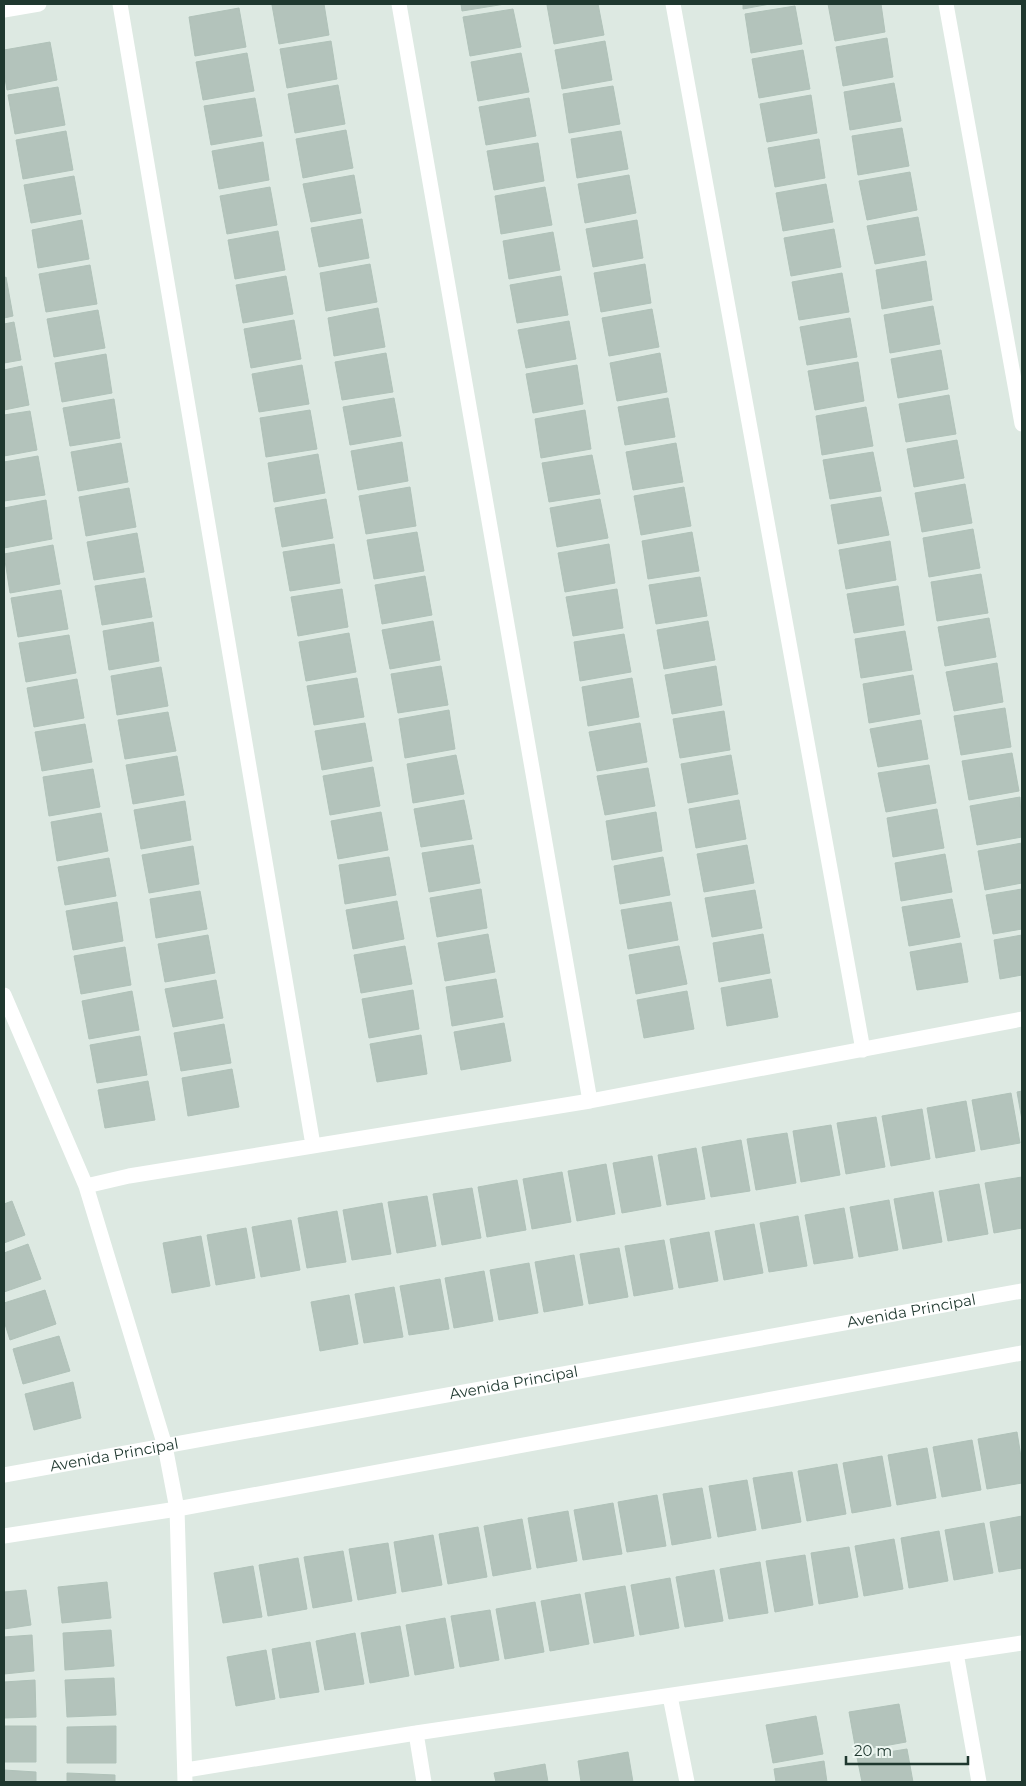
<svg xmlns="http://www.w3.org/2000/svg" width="1026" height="1786" font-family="Montserrat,sans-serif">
	<rect width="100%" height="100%" fill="#dde9e2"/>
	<path fill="#b3c3bb" stroke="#b0c2b9" d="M 279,4 L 324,4 L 329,35 L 279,44 L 272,5 Z
		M 461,4 L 505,4 L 462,11 Z
		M 555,4 L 598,4 L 604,35 L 554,44 L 547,5 Z
		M 743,4 L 770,4 L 743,9 Z
		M 828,4 L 881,4 L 885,32 L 835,41 Z
		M 795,6 L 802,44 L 751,53 L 745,14 Z
		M 239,8 L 246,47 L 195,56 L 189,17 Z
		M 513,9 L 521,47 L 470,56 L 463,17 Z
		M 887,38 L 893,77 L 843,86 L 836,47 Z
		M 331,41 L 337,79 L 287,88 L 280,49 Z
		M 605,41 L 612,80 L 562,89 L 555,50 Z
		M 50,42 L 57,80 L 7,90 L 4,72 L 4,50 Z
		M 803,50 L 810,89 L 759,98 L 752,59 Z
		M 247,53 L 254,91 L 203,100 L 196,62 Z
		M 521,53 L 529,92 L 478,101 L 471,62 Z
		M 894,83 L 901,121 L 850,130 L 844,92 Z
		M 338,85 L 345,124 L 295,133 L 288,94 Z
		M 613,86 L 620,124 L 569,133 L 563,94 Z
		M 58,87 L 65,125 L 15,134 L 8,95 Z
		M 811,95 L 817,133 L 767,142 L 760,104 Z
		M 255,98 L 262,136 L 211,145 L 204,106 Z
		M 529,98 L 536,136 L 486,145 L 479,107 Z
		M 902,128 L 909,166 L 858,175 L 852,136 Z
		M 346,130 L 353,168 L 303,178 L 296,139 Z
		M 66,131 L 73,170 L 23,179 L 16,140 Z
		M 621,131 L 628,169 L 577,178 L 571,139 Z
		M 819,139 L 825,178 L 775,187 L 768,148 Z
		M 263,142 L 269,180 L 219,189 L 212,151 Z
		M 538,143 L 544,181 L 494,190 L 487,151 Z
		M 910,172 L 917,210 L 867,220 L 859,181 Z
		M 354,175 L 361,213 L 311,222 L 303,184 Z
		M 629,175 L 636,213 L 585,223 L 578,184 Z
		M 74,176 L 81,214 L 31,223 L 24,185 Z
		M 826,184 L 833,222 L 783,231 L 776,193 Z
		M 270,187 L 277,225 L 227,234 L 220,196 Z
		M 545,187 L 552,225 L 501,234 L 495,196 Z
		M 918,217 L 925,255 L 875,264 L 867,226 Z
		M 362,219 L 369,258 L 319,267 L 311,228 Z
		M 82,220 L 89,259 L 38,268 L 32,230 Z
		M 637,220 L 643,258 L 593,267 L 586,229 Z
		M 834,229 L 841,267 L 791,276 L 784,238 Z
		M 278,231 L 285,270 L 235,279 L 228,240 Z
		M 553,232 L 560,270 L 509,279 L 503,241 Z
		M 926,261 L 932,300 L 882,309 L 876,270 Z
		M 370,264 L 377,302 L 326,311 L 320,273 Z
		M 645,264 L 651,303 L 601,312 L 594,273 Z
		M 90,265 L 97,304 L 46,312 L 39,274 Z
		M 842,273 L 849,312 L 799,320 L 792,282 Z
		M 286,276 L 293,314 L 243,323 L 236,285 Z
		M 561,276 L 568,315 L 517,323 L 510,285 Z
		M 6,277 L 13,316 L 4,318 L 4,278 Z
		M 933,306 L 940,344 L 890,353 L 884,315 Z
		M 378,308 L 385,347 L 334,356 L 328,318 Z
		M 652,309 L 659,347 L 609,356 L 602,318 Z
		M 98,310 L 105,348 L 54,357 L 47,319 Z
		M 850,318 L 857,357 L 807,365 L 800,327 Z
		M 294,320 L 301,359 L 251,368 L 244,329 Z
		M 569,321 L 576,359 L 526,368 L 518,330 Z
		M 14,322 L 21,360 L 4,363 L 4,324 Z
		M 941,350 L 948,389 L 898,398 L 891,359 Z
		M 386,353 L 393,392 L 342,400 L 335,362 Z
		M 660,353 L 667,392 L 617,401 L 610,363 Z
		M 106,354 L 112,393 L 62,402 L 55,363 Z
		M 858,362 L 864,401 L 815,410 L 808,371 Z
		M 302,365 L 309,404 L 259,412 L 252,374 Z
		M 577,365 L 583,404 L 533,413 L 526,374 Z
		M 22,366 L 29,405 L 4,410 L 4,370 Z
		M 949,395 L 956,434 L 906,442 L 899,404 Z
		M 394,398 L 401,436 L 350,445 L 343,407 Z
		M 668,398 L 675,437 L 625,445 L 618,407 Z
		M 114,399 L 120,438 L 70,446 L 63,408 Z
		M 866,407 L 873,446 L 822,455 L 816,416 Z
		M 310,410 L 317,449 L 266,457 L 260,418 Z
		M 585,410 L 591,449 L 541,458 L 535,419 Z
		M 30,411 L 37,450 L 4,456 L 4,415 Z
		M 957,440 L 964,478 L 914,487 L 907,449 Z
		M 402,442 L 408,481 L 358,490 L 351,451 Z
		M 121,443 L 128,482 L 78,491 L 71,452 Z
		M 676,443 L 683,482 L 633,490 L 626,452 Z
		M 873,452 L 881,491 L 830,499 L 823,460 Z
		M 318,454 L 325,493 L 274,502 L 268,463 Z
		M 592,455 L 600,494 L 549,502 L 542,463 Z
		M 38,456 L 45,495 L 4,501 L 4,462 Z
		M 965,484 L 972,523 L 922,532 L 915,493 Z
		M 410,487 L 416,526 L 366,534 L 359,496 Z
		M 684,487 L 691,526 L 641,535 L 634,496 Z
		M 129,488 L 136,527 L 86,536 L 79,497 Z
		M 881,497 L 889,535 L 838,544 L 831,505 Z
		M 326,499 L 333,538 L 282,547 L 275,508 Z
		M 600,499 L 608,538 L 557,547 L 550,508 Z
		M 46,500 L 52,539 L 4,548 L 4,508 Z
		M 973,529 L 980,568 L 929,577 L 923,538 Z
		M 417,532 L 424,571 L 374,579 L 367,540 Z
		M 692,532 L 699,571 L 648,579 L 642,541 Z
		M 137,533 L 144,572 L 94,580 L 87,542 Z
		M 890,541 L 896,580 L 846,589 L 839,550 Z
		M 334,544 L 340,583 L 290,591 L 283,552 Z
		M 609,544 L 615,583 L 565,592 L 558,553 Z
		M 53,545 L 60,584 L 10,593 L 4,554 Z
		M 981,574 L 988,613 L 937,621 L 931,582 Z
		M 425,576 L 432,615 L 382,624 L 375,585 Z
		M 700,577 L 707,616 L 656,624 L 649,585 Z
		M 145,578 L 152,617 L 102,625 L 95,586 Z
		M 898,586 L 904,625 L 854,633 L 847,594 Z
		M 342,589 L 348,627 L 298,636 L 291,597 Z
		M 617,589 L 623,628 L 573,636 L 566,597 Z
		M 61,590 L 68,629 L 18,637 L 11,598 Z
		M 989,618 L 996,657 L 945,666 L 938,627 Z
		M 433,621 L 440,660 L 390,669 L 382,630 Z
		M 708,621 L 715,660 L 664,669 L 657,630 Z
		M 153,622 L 159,661 L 109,670 L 103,631 Z
		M 905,631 L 912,670 L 861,678 L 855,639 Z
		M 349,633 L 356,672 L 306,681 L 299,642 Z
		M 624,634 L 631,672 L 580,681 L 574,642 Z
		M 69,635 L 76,673 L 26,682 L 19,643 Z
		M 997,663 L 1003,702 L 954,711 L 946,672 Z
		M 441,666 L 448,705 L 398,713 L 391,674 Z
		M 716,666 L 722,705 L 672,714 L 665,675 Z
		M 161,667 L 168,706 L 117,715 L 111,676 Z
		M 913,675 L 920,714 L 869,723 L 863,684 Z
		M 357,678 L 364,717 L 314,725 L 307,686 Z
		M 632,678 L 639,717 L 588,726 L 582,687 Z
		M 77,679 L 84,718 L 34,727 L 27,688 Z
		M 1005,708 L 1011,747 L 961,755 L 954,716 Z
		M 449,710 L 455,749 L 405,758 L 399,719 Z
		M 724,711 L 730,750 L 680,758 L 673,719 Z
		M 168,712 L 176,751 L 125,759 L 118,720 Z
		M 921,720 L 928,759 L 878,767 L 870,729 Z
		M 365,723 L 372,761 L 322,770 L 315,731 Z
		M 640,723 L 647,762 L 597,771 L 589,732 Z
		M 85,724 L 92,762 L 42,771 L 35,732 Z
		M 1012,753 L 1019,791 L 969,800 L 962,761 Z
		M 456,755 L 464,794 L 413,803 L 407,764 Z
		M 731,755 L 738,794 L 688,803 L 681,764 Z
		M 177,756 L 184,795 L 133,804 L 126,765 Z
		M 929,765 L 936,803 L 886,812 L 878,773 Z
		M 373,767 L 380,806 L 330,815 L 323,776 Z
		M 648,768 L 655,806 L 605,815 L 597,776 Z
		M 93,769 L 100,807 L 49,816 L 43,777 Z
		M 1020,797 L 1022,837 L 977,845 L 970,806 Z
		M 464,800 L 472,839 L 421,847 L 414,809 Z
		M 739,800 L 746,839 L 696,848 L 689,809 Z
		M 185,801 L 191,840 L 141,849 L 134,810 Z
		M 937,809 L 944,848 L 893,857 L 887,818 Z
		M 381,812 L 388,850 L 338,859 L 331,821 Z
		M 656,812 L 662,851 L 612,860 L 606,821 Z
		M 101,813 L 108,851 L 57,861 L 51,822 Z
		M 1022,843 L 1022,883 L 985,890 L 978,851 Z
		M 473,845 L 480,883 L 429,892 L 422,853 Z
		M 747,845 L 754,883 L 704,892 L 697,854 Z
		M 193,846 L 199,884 L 149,893 L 142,855 Z
		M 945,854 L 952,892 L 901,901 L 895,863 Z
		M 389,857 L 396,895 L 345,904 L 339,865 Z
		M 663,857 L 670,895 L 620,904 L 614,866 Z
		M 109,858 L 116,896 L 65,905 L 58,867 Z
		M 481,889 L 487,928 L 437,937 L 430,898 Z
		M 1022,889 L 1022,929 L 993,934 L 986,895 Z
		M 755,890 L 762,928 L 712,937 L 705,898 Z
		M 200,891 L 207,929 L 156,938 L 150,899 Z
		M 952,899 L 960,937 L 909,946 L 902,907 Z
		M 397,901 L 404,939 L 353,949 L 346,910 Z
		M 117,902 L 123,941 L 73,950 L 66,911 Z
		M 671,902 L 678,940 L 628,949 L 621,910 Z
		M 488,934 L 495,972 L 445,981 L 438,943 Z
		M 763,934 L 770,973 L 719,982 L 713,943 Z
		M 208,935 L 215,973 L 165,982 L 158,944 Z
		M 1022,935 L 1022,975 L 1000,979 L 994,940 Z
		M 961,943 L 968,982 L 917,990 L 910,952 Z
		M 405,946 L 412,984 L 361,993 L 354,955 Z
		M 679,946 L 687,984 L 636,994 L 629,955 Z
		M 125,947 L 131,985 L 81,994 L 74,956 Z
		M 496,979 L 503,1017 L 452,1026 L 446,987 Z
		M 771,979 L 778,1017 L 727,1026 L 721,988 Z
		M 216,980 L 223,1018 L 173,1027 L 165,989 Z
		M 413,990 L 419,1029 L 369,1038 L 362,999 Z
		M 132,991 L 139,1030 L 89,1039 L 82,1001 Z
		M 687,991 L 694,1029 L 644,1038 L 637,1000 Z
		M 504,1023 L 511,1061 L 461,1070 L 454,1032 Z
		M 224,1024 L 231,1063 L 181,1071 L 174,1033 Z
		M 421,1035 L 427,1074 L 377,1082 L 370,1044 Z
		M 140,1036 L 147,1075 L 97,1083 L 90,1045 Z
		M 232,1069 L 239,1107 L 188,1116 L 182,1078 Z
		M 148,1081 L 155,1120 L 105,1128 L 98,1090 Z
		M 1022,1091 L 1022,1120 L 1017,1092 Z
		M 1011,1093 L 1020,1143 L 981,1150 L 972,1100 Z
		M 966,1101 L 975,1151 L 936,1158 L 927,1108 Z
		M 922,1109 L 930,1159 L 891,1166 L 882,1116 Z
		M 876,1117 L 885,1167 L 846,1174 L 837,1123 Z
		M 831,1125 L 840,1175 L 801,1182 L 793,1131 Z
		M 787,1133 L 796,1183 L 756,1190 L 747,1139 Z
		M 741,1140 L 750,1191 L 711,1197 L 702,1147 Z
		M 696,1148 L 705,1199 L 667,1205 L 658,1155 Z
		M 652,1156 L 661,1206 L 622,1213 L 613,1163 Z
		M 606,1164 L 615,1214 L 577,1221 L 568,1171 Z
		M 562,1172 L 571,1222 L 532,1229 L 523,1179 Z
		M 1022,1177 L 1022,1228 L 994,1233 L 985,1183 Z
		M 517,1180 L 526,1230 L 487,1237 L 478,1187 Z
		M 979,1184 L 988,1234 L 948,1241 L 939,1191 Z
		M 472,1188 L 481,1238 L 442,1245 L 433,1194 Z
		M 933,1192 L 942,1242 L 903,1249 L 894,1199 Z
		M 427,1196 L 436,1246 L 397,1253 L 388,1202 Z
		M 889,1200 L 898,1250 L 859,1257 L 850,1207 Z
		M 12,1201 L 25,1235 L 4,1243 L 4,1204 Z
		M 382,1203 L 391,1254 L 352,1260 L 343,1210 Z
		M 844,1208 L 853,1258 L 814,1264 L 805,1215 Z
		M 337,1211 L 346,1262 L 307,1268 L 298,1218 Z
		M 798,1216 L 807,1266 L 769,1272 L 760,1223 Z
		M 291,1220 L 300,1270 L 261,1277 L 252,1227 Z
		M 754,1224 L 763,1273 L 724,1280 L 715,1231 Z
		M 246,1228 L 255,1278 L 216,1285 L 207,1235 Z
		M 709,1232 L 718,1281 L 679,1288 L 670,1239 Z
		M 201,1236 L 210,1286 L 172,1293 L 163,1243 Z
		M 664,1240 L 673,1289 L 634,1296 L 625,1246 Z
		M 28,1244 L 41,1279 L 4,1292 L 4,1253 Z
		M 619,1248 L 628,1297 L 589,1304 L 580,1254 Z
		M 574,1255 L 583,1305 L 544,1312 L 535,1262 Z
		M 529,1263 L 538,1313 L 499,1320 L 490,1270 Z
		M 484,1271 L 493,1321 L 454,1328 L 445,1278 Z
		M 440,1279 L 449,1329 L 409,1335 L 400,1286 Z
		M 394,1287 L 403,1337 L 364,1343 L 355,1294 Z
		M 45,1290 L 56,1324 L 10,1340 L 4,1321 L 4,1303 Z
		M 349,1295 L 358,1344 L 320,1351 L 311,1302 Z
		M 59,1336 L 70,1371 L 23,1384 L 13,1349 Z
		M 73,1382 L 81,1418 L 34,1430 L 25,1394 Z
		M 1017,1432 L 1022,1463 L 1022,1483 L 987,1489 L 978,1439 Z
		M 972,1440 L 981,1490 L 942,1497 L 933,1447 Z
		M 927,1448 L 936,1498 L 897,1505 L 888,1455 Z
		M 882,1456 L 891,1506 L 852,1513 L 843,1463 Z
		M 837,1464 L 846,1514 L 807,1521 L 798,1471 Z
		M 792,1472 L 801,1522 L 762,1529 L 753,1478 Z
		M 747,1480 L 756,1530 L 718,1537 L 709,1486 Z
		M 702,1488 L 711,1538 L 672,1545 L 663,1494 Z
		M 657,1495 L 666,1546 L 627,1552 L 618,1502 Z
		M 613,1503 L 622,1554 L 583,1560 L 574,1510 Z
		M 568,1511 L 577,1561 L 537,1568 L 528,1518 Z
		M 1022,1516 L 1022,1568 L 999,1572 L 990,1522 Z
		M 522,1519 L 531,1569 L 493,1576 L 484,1526 Z
		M 984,1523 L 993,1573 L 954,1580 L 945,1530 Z
		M 478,1527 L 487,1577 L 448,1584 L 439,1534 Z
		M 939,1531 L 948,1581 L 909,1588 L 901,1538 Z
		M 433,1535 L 442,1585 L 402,1592 L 394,1542 Z
		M 894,1539 L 903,1589 L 864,1596 L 855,1546 Z
		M 388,1543 L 396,1593 L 358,1600 L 349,1549 Z
		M 849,1547 L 858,1597 L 819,1604 L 811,1553 Z
		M 343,1551 L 352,1601 L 313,1608 L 304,1557 Z
		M 805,1555 L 813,1605 L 775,1612 L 766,1561 Z
		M 298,1558 L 307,1609 L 268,1616 L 259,1565 Z
		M 760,1562 L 768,1613 L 729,1619 L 720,1569 Z
		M 253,1566 L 262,1617 L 223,1623 L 214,1573 Z
		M 714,1570 L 723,1621 L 685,1627 L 676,1577 Z
		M 670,1578 L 679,1628 L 640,1635 L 631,1585 Z
		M 107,1582 L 111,1618 L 62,1623 L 58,1587 Z
		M 625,1586 L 634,1636 L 594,1643 L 585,1593 Z
		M 26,1590 L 31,1625 L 4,1629 L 4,1592 Z
		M 580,1594 L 589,1644 L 550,1651 L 541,1601 Z
		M 535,1602 L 544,1652 L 505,1659 L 496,1609 Z
		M 490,1610 L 499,1660 L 460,1667 L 451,1616 Z
		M 445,1618 L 454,1668 L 415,1675 L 406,1625 Z
		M 400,1626 L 409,1676 L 370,1683 L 361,1633 Z
		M 111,1630 L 114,1666 L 65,1670 L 63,1633 Z
		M 355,1633 L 364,1684 L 325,1690 L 316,1641 Z
		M 32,1635 L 34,1671 L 4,1674 L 4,1637 Z
		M 310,1642 L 319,1692 L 280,1698 L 272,1649 Z
		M 266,1650 L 275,1699 L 236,1706 L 227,1657 Z
		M 114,1678 L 116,1715 L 67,1717 L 65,1680 Z
		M 35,1680 L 36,1717 L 4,1718 L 4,1682 Z
		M 899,1704 L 906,1742 L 856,1751 L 849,1712 Z
		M 816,1716 L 823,1754 L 773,1763 L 766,1725 Z
		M 4,1726 L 36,1726 L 36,1762 L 4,1762 Z
		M 116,1726 L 116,1763 L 67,1763 L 67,1727 Z
		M 907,1749 L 913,1782 L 862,1782 L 857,1757 Z
		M 628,1752 L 633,1782 L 581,1782 L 578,1761 Z
		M 824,1761 L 827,1782 L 776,1782 L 774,1769 Z
		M 545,1764 L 548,1782 L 496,1782 L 494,1773 Z
		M 4,1770 L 36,1772 L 36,1782 L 4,1782 Z
		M 67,1773 L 115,1775 L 115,1782 L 67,1782 Z"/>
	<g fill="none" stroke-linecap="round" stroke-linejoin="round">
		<path stroke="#fff" stroke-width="15" d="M 120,4 L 313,1145
			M 399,4 L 590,1101
			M 673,4 L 863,1050
			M 946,4 L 1022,424
			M 4,10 L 39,4
			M 4,995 L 86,1186 L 165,1446 L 177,1509 L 185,1782
			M 86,1186 L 129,1176 L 590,1101 L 1022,1019
			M 956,1653 L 979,1782
			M 670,1696 L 687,1782
			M 416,1733 L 424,1782
			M 186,1770 L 416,1733 L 1022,1643"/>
		<g stroke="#fff" stroke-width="15">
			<path id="s1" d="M 4,1475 L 1022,1291"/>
			<path d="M 4,1536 L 177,1509 L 1022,1353"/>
		</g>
	</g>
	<g text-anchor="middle" stroke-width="4.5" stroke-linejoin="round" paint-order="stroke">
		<g font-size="15" fill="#1f382f" stroke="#edf6f1">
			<text dy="5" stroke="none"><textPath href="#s1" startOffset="922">Avenida Principal</textPath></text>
			<text dy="5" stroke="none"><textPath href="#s1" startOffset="518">Avenida Principal</textPath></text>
			<text dy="5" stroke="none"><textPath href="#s1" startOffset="112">Avenida Principal</textPath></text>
		</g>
	</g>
	<rect width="1026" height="1786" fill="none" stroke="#1f382f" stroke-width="10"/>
	<path d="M846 1756v8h122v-8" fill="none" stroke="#1f382f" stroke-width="2.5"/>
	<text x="854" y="1756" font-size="15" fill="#1f382f" stroke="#edf6f1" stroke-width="4" paint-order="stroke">20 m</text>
</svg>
